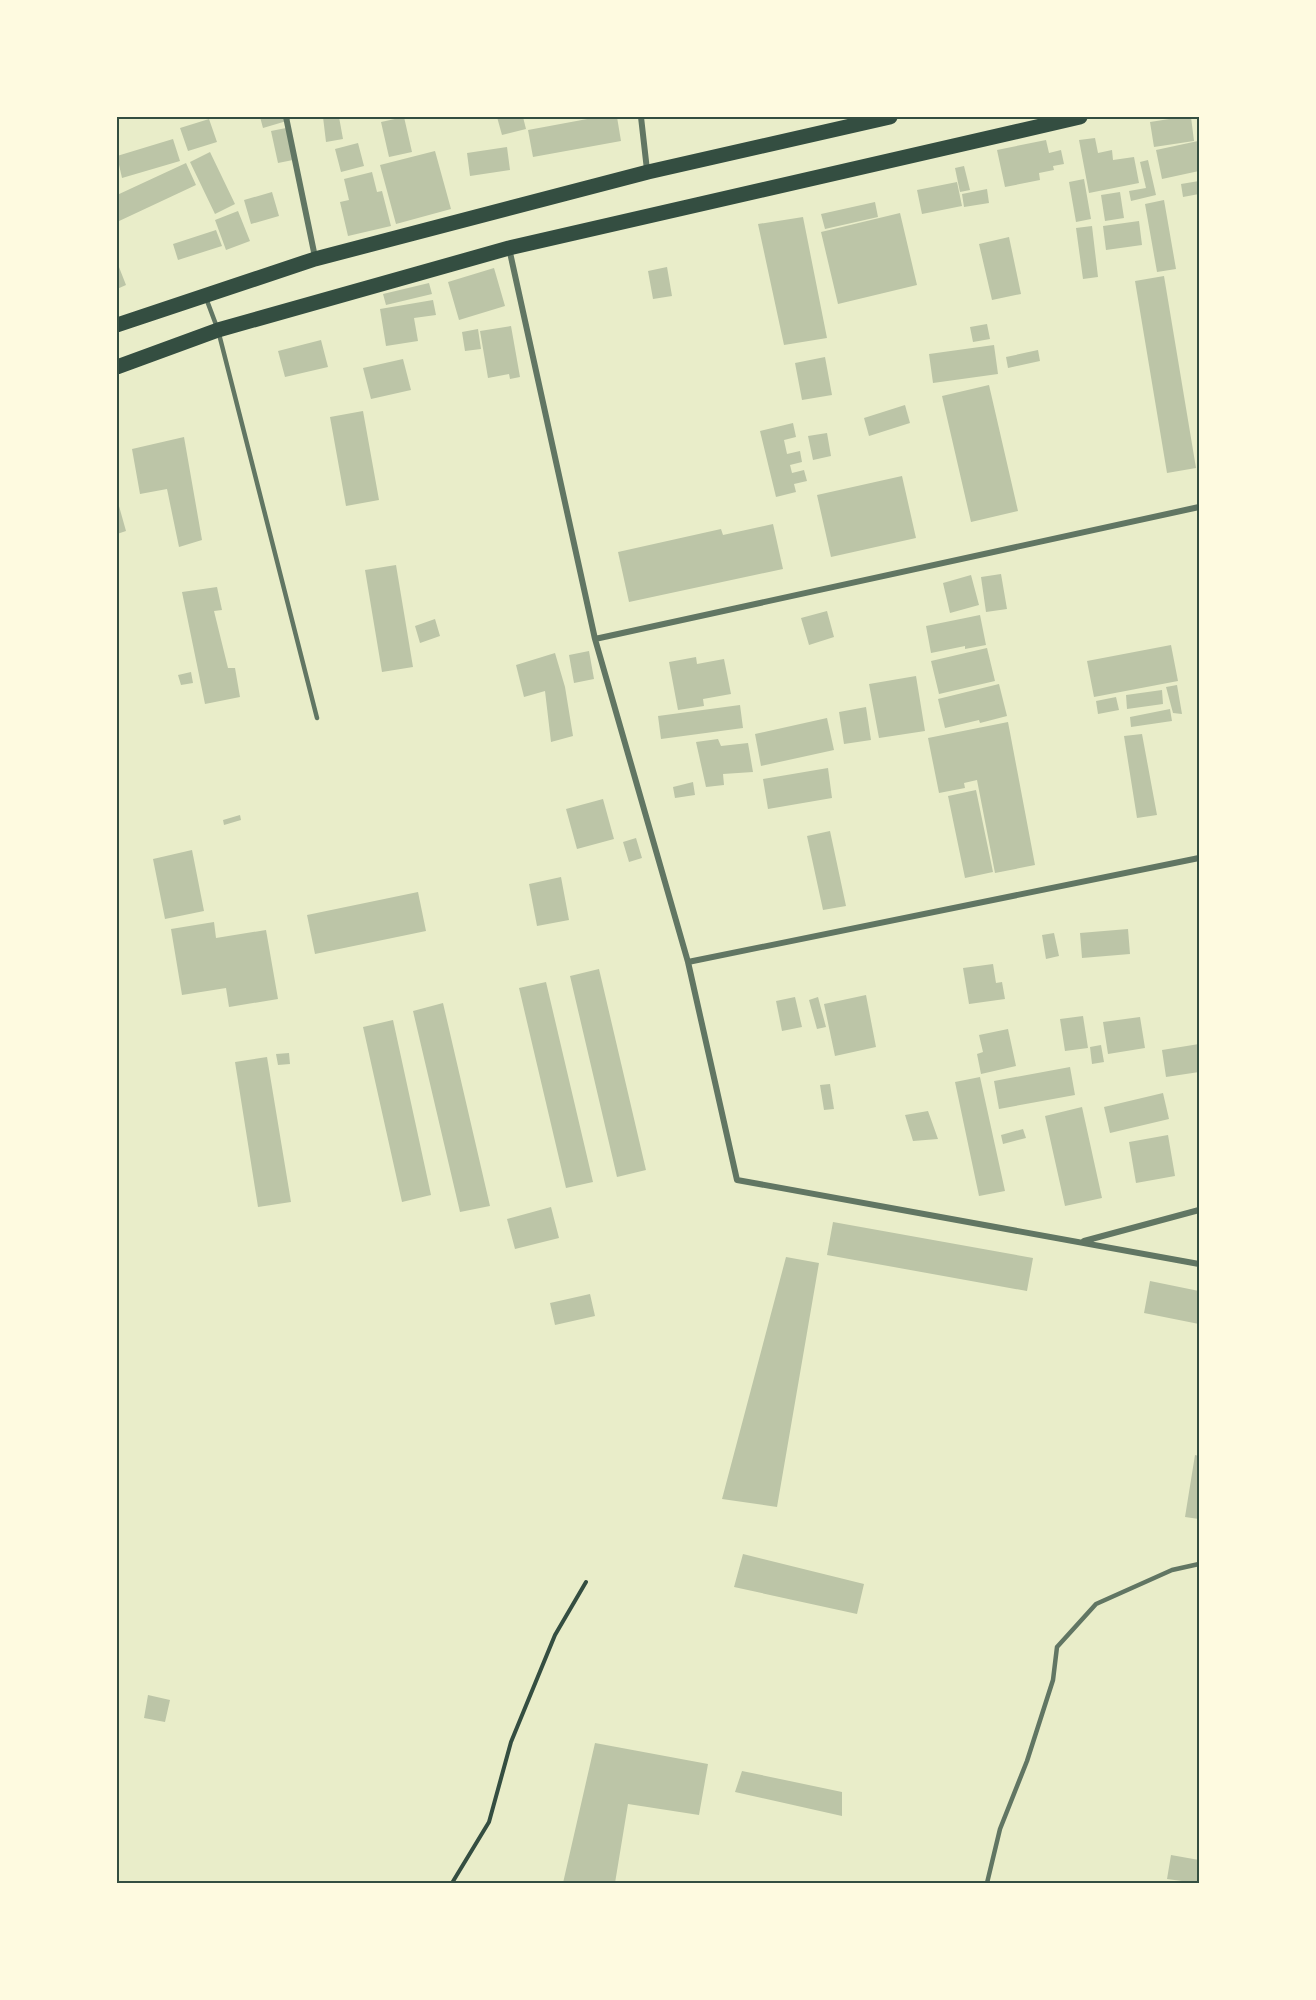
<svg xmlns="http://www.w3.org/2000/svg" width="1316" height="2000" font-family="'PT Sans Narrow',sans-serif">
	<rect width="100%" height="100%" fill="#e9edc9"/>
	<path fill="#bcc5a7" d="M 260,117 L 289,117 L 290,120 L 263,128 Z
		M 323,117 L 339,117 L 343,139 L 326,142 Z
		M 404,117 L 412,152 L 389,157 L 381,122 Z
		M 497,117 L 523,117 L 526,129 L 502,135 Z
		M 598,117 L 617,117 L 621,141 L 533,157 L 528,130 Z
		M 1182,117 L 1191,117 L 1194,141 L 1154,147 L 1150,122 Z
		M 209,119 L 217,142 L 188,151 L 180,128 Z
		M 286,128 L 293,160 L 278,163 L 271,131 Z
		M 1095,138 L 1098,153 L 1112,150 L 1113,160 L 1134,157 L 1139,183 L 1089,193 L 1079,140 Z
		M 173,139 L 180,161 L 122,178 L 117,156 Z
		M 1046,140 L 1049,153 L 1061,150 L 1064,164 L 1053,166 L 1054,170 L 1039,173 L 1040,180 L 1005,187 L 997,150 Z
		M 1198,141 L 1199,171 L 1162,179 L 1156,150 Z
		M 358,143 L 364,166 L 341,172 L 335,149 Z
		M 507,147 L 510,170 L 470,176 L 467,153 Z
		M 435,151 L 451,209 L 396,224 L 380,165 Z
		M 210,152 L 235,204 L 215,214 L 190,162 Z
		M 1148,160 L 1156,195 L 1131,201 L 1129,191 L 1146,188 L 1140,162 Z
		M 186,163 L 196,185 L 117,222 L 117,195 Z
		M 964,166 L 970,190 L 960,192 L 955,168 Z
		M 372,172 L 377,192 L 382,191 L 391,226 L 348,236 L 340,202 L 349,200 L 344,179 Z
		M 1084,179 L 1091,219 L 1076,222 L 1069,182 Z
		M 1199,181 L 1199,194 L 1183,197 L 1181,184 Z
		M 957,182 L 962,206 L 922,214 L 917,190 Z
		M 987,189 L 989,203 L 964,207 L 962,194 Z
		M 272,192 L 279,216 L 251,224 L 244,200 Z
		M 1120,192 L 1124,218 L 1105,221 L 1101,195 Z
		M 1164,200 L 1176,269 L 1157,272 L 1145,204 Z
		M 875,202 L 878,217 L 825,229 L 821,214 Z
		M 238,211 L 250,241 L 226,250 L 215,220 Z
		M 900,213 L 917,285 L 838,304 L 821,232 Z
		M 803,217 L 827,338 L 784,345 L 758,224 Z
		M 1139,221 L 1142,245 L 1106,250 L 1103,226 Z
		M 1092,226 L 1098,277 L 1083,279 L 1076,228 Z
		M 216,230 L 222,246 L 178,260 L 173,244 Z
		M 1009,237 L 1021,294 L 992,300 L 979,244 Z
		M 117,262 L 126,285 L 117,289 Z
		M 667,267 L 672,296 L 653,299 L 648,271 Z
		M 494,268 L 505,306 L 459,320 L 448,282 Z
		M 1164,276 L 1196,468 L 1167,473 L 1135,281 Z
		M 429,283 L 432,294 L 386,305 L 383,294 Z
		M 433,300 L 436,315 L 414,318 L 418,341 L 386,346 L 380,309 Z
		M 987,324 L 990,339 L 973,342 L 970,327 Z
		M 511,326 L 520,377 L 510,379 L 509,374 L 488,378 L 480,331 Z
		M 478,329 L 481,349 L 465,351 L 462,332 Z
		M 321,340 L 328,367 L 285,377 L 278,351 Z
		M 994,345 L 998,374 L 933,383 L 929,354 Z
		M 1038,350 L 1040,361 L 1008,368 L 1006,357 Z
		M 825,357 L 832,395 L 802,400 L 795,363 Z
		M 403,359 L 411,390 L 371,399 L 363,368 Z
		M 989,385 L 1018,511 L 971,522 L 942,396 Z
		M 905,405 L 910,423 L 869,436 L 864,418 Z
		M 363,411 L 379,500 L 346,506 L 330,417 Z
		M 793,423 L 796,437 L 784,440 L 787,454 L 800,451 L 802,462 L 790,465 L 792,473 L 804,470 L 807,481 L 794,484 L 796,492 L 776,497 L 760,431 Z
		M 827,433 L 831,456 L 813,460 L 808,436 Z
		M 184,437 L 202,540 L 179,547 L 167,489 L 140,494 L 132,449 Z
		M 902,476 L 916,538 L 831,557 L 817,495 Z
		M 117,499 L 126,531 L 117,534 Z
		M 773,524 L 783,569 L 629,602 L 618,552 L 721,529 L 723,535 Z
		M 396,565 L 413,667 L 382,672 L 365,570 Z
		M 1001,574 L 1007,609 L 986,612 L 981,577 Z
		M 971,575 L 979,605 L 950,613 L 943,583 Z
		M 217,587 L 222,610 L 214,611 L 228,668 L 235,668 L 240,697 L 205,704 L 182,592 Z
		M 827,611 L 834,637 L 809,645 L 801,618 Z
		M 980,615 L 986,645 L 965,649 L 965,646 L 931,653 L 926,626 Z
		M 435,619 L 440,636 L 420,643 L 415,626 Z
		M 1171,645 L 1178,681 L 1094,697 L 1087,661 Z
		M 987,648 L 995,681 L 939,694 L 931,661 Z
		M 589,651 L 594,679 L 574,683 L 569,655 Z
		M 555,653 L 565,687 L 573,736 L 551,742 L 545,691 L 524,697 L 516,665 Z
		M 696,657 L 697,664 L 724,659 L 731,694 L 703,699 L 704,706 L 678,710 L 669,662 Z
		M 191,672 L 193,683 L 181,685 L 178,675 Z
		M 916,676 L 925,731 L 879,738 L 869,684 Z
		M 999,684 L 1007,716 L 980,723 L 979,720 L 945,728 L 938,699 Z
		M 1177,685 L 1182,714 L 1173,713 L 1166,687 Z
		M 1162,690 L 1163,704 L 1127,709 L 1126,695 Z
		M 1116,697 L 1119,710 L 1098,714 L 1096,701 Z
		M 740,705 L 743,728 L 661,739 L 658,716 Z
		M 866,707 L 871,740 L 844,744 L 839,712 Z
		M 1170,709 L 1172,721 L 1131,727 L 1130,717 Z
		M 827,718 L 834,750 L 761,766 L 755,734 Z
		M 1008,722 L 1035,865 L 995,873 L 977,780 L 964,783 L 965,788 L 939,793 L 928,738 Z
		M 1142,734 L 1157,815 L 1137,818 L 1124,736 Z
		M 718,739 L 721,746 L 748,743 L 753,772 L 723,774 L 724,785 L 706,787 L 696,742 Z
		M 828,768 L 832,798 L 768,809 L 763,779 Z
		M 693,782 L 695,795 L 675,798 L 673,787 Z
		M 976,790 L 993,872 L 965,878 L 948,796 Z
		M 603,799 L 614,839 L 577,849 L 566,809 Z
		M 240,815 L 241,820 L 224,825 L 223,820 Z
		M 830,831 L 846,906 L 823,910 L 807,836 Z
		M 636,838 L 642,858 L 629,862 L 623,842 Z
		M 192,850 L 204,911 L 165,919 L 153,859 Z
		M 561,877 L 569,920 L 537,926 L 529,884 Z
		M 418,892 L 426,931 L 315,954 L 307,915 Z
		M 214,922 L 216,938 L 266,930 L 278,999 L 229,1007 L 226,988 L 182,995 L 171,929 Z
		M 1128,929 L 1130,954 L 1082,958 L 1080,933 Z
		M 1054,933 L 1059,956 L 1046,959 L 1042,935 Z
		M 993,964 L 996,983 L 1002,982 L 1005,999 L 969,1004 L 963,968 Z
		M 599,969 L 646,1170 L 617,1177 L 570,976 Z
		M 546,982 L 593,1182 L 566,1188 L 519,988 Z
		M 866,995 L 876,1047 L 835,1056 L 824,1004 Z
		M 795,997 L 802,1027 L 782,1031 L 776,1001 Z
		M 818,997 L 826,1027 L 817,1029 L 809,1000 Z
		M 443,1003 L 490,1206 L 460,1212 L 413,1011 Z
		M 1083,1016 L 1088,1048 L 1065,1051 L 1060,1019 Z
		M 1140,1017 L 1145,1048 L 1108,1054 L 1103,1022 Z
		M 393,1020 L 431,1195 L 402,1202 L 363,1027 Z
		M 1008,1029 L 1016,1066 L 981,1074 L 977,1054 L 983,1052 L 979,1035 Z
		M 1199,1044 L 1199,1072 L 1166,1077 L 1162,1050 Z
		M 1101,1045 L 1104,1062 L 1092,1064 L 1090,1047 Z
		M 289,1053 L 290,1064 L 278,1065 L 276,1054 Z
		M 267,1057 L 291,1202 L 258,1207 L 235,1062 Z
		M 1070,1067 L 1075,1095 L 999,1109 L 994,1081 Z
		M 980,1077 L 1005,1191 L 979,1196 L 955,1082 Z
		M 830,1084 L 834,1109 L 824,1110 L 820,1085 Z
		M 1163,1093 L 1169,1119 L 1110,1133 L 1104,1107 Z
		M 1082,1107 L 1102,1198 L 1065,1206 L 1045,1116 Z
		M 928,1111 L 938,1139 L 913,1141 L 905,1115 Z
		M 1023,1129 L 1026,1138 L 1003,1144 L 1001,1135 Z
		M 1168,1135 L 1175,1176 L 1136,1183 L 1129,1142 Z
		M 551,1207 L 559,1238 L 515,1249 L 507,1219 Z
		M 833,1222 L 1033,1258 L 1027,1291 L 827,1255 Z
		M 786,1257 L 819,1263 L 777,1507 L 722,1499 Z
		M 1150,1281 L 1199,1291 L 1199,1324 L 1144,1313 Z
		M 590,1294 L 595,1316 L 555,1325 L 550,1303 Z
		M 1195,1455 L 1199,1456 L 1199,1519 L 1185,1517 Z
		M 743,1554 L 864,1584 L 857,1614 L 734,1587 Z
		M 148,1695 L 170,1700 L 165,1722 L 144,1718 Z
		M 595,1743 L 708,1764 L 699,1815 L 628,1804 L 615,1883 L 563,1883 Z
		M 742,1771 L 842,1792 L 842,1816 L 735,1792 Z
		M 1171,1855 L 1199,1860 L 1197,1883 L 1167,1879 Z"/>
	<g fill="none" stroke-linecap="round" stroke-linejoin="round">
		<path stroke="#344e41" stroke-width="4" d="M 452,1883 L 489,1822 L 511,1742 L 555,1635 L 586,1582"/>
		<path stroke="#617663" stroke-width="4.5" d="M 206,298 L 218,330 L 317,718
			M 987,1883 L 1000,1829 L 1027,1761 L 1053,1680 L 1057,1647 L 1096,1604 L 1172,1570 L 1199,1564"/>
		<path stroke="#617663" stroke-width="6" d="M 286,117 L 315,257
			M 641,117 L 647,170
			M 509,248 L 595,639 L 688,962 L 737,1180 L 1199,1264
			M 595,639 L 1199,507
			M 688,962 L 1199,858
			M 1084,1241 L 1199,1210"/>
		<path stroke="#344e41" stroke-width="15" d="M 117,325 L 315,259 L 648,172 L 890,117
			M 117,367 L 218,330 L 509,248 L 1080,117"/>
	</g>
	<rect width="1316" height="2000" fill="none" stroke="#fefae0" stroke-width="237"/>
	<rect x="118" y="118" width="1080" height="1764" fill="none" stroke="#344e41" stroke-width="2"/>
</svg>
